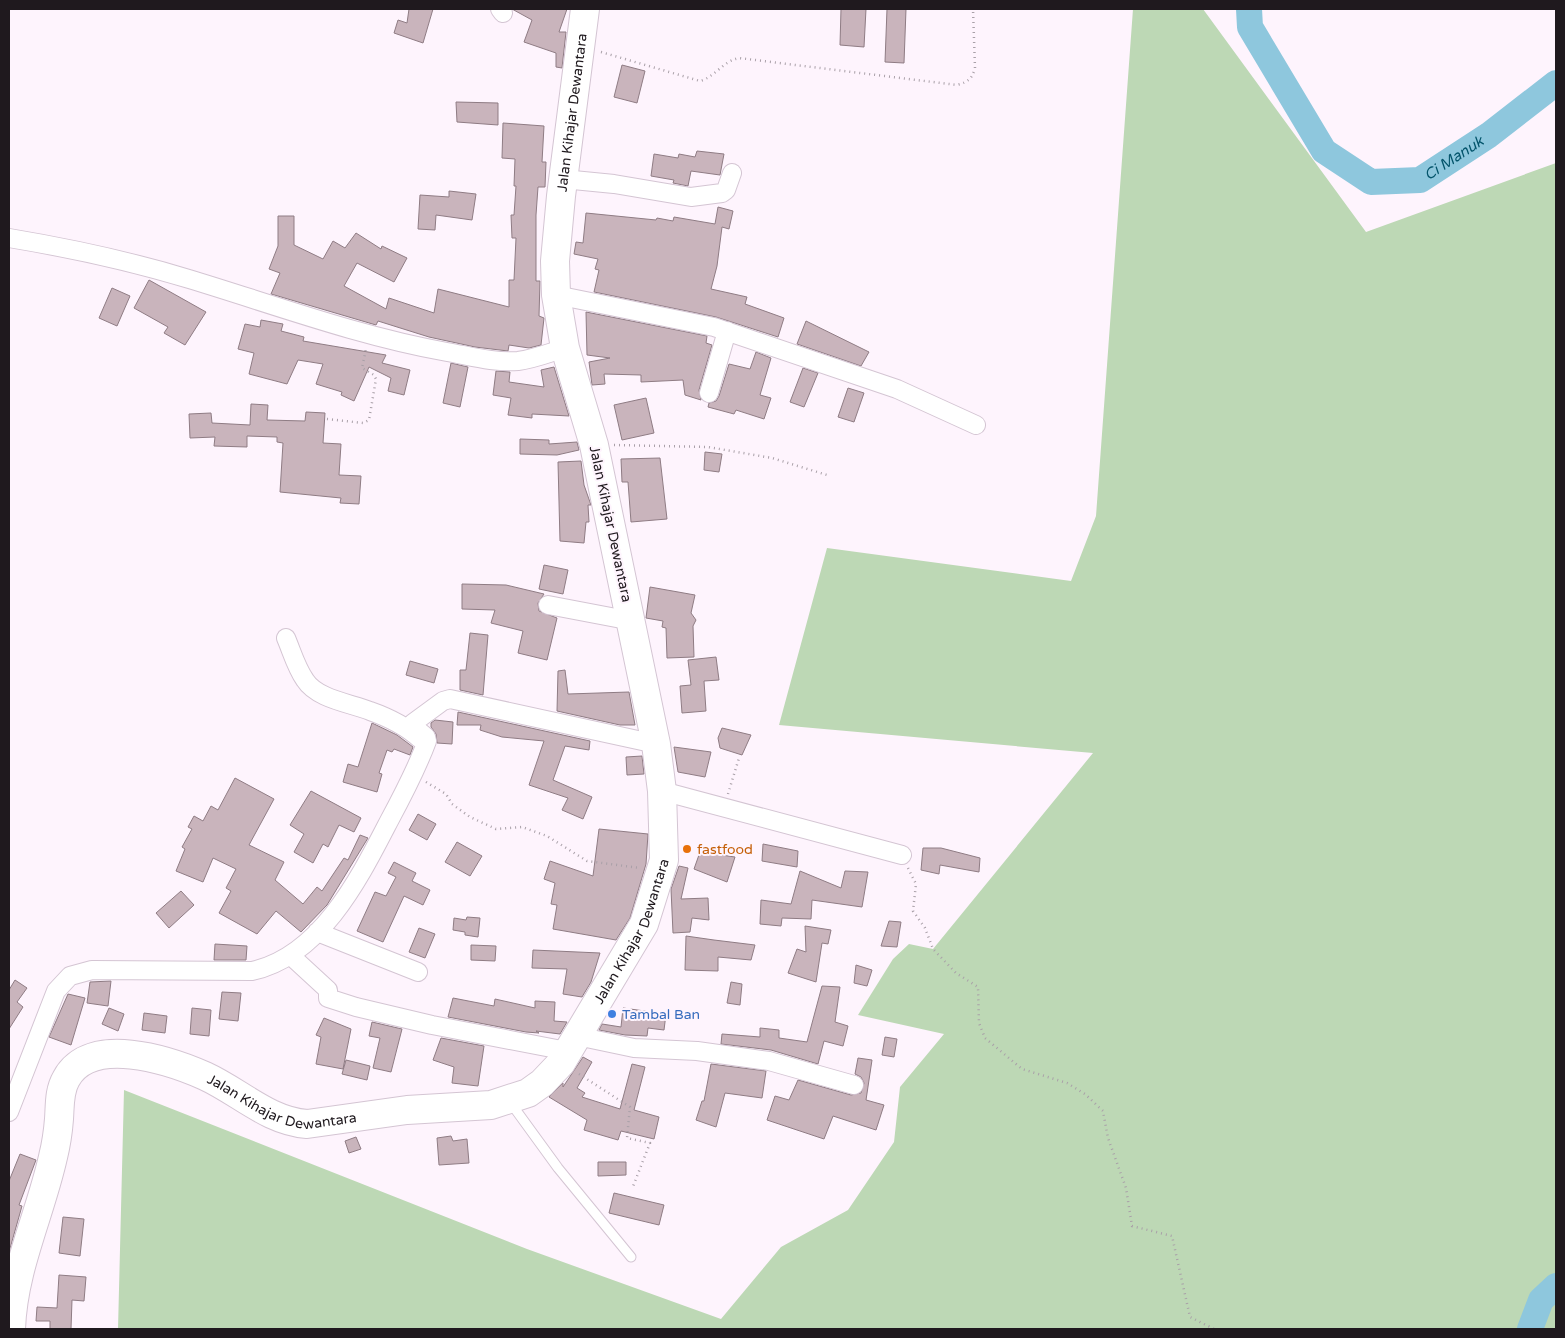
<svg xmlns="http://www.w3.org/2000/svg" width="1565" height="1338" font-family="'Varela Round',sans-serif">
	<rect width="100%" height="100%" fill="#fef4fd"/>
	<path fill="#bdd8b5" d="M 1133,9 L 1203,9 L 1366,232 L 1556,163 L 1556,1329 L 118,1329 L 124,1090 L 527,1249 L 721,1319 L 781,1247 L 848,1210 L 894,1142 L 900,1087 L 944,1034 L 858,1015 L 893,959 L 909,944 L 933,949 L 1093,753 L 779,725 L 827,548 L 1071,581 L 1096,516 Z"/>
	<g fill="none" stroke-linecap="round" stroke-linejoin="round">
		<g stroke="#8ec7dd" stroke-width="26">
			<path id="s1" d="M 1249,9 L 1250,27 L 1324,151 L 1371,182 L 1420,180 L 1489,135 L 1556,83"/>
			<path d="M 1530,1329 L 1541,1300 L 1556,1286"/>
		</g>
	</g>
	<path fill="#c9b4bc" stroke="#8f7c84" d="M 409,9 L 433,9 L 423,43 L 394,33 L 398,20 L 407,23 Z
		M 512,9 L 567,9 L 559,32 L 566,32 L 562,68 L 556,67 L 556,53 L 524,42 L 532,20 Z
		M 841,9 L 866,9 L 864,47 L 840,45 Z
		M 887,9 L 906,9 L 904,63 L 885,62 Z
		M 622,65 L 645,71 L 637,103 L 614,97 Z
		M 456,102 L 498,103 L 498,125 L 457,122 Z
		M 503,123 L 544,126 L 542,162 L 546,162 L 545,187 L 538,187 L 536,215 L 536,281 L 540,281 L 539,316 L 544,318 L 541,345 L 529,348 L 509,345 L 508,351 L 475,347 L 429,337 L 378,321 L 376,325 L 271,294 L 280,273 L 269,269 L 278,246 L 278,216 L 294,216 L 294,245 L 323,259 L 333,241 L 345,248 L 356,233 L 381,249 L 382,246 L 407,258 L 394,282 L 357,263 L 344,286 L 386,309 L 389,298 L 434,313 L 438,289 L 509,307 L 509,280 L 514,280 L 516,238 L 512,238 L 511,215 L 514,215 L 516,186 L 514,186 L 515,159 L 502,158 Z
		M 697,151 L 724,154 L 720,175 L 691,171 L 688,186 L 673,183 L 674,180 L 651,176 L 654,154 L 678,158 L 679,154 L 695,157 Z
		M 449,191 L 476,194 L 472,220 L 436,215 L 435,230 L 418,229 L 420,195 L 449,197 Z
		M 718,207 L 733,211 L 729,229 L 722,227 L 717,266 L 711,289 L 747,297 L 745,304 L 784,318 L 778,337 L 716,317 L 594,292 L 599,270 L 595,269 L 598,259 L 574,254 L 576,242 L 583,243 L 586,213 L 656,220 L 657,218 L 673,221 L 674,217 L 715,224 Z
		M 149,280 L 206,312 L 185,345 L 164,333 L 168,327 L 134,308 Z
		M 112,288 L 130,296 L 117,326 L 99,318 Z
		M 586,312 L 707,336 L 706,343 L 712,345 L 699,390 L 701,400 L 685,395 L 683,380 L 641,382 L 641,375 L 604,374 L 605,384 L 592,385 L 589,362 L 610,358 L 587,355 Z
		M 261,320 L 283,324 L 281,331 L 304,337 L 303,341 L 386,355 L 382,363 L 410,370 L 404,395 L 388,391 L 391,378 L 369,367 L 354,401 L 341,395 L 342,392 L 316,384 L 323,364 L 298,360 L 287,384 L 249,374 L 254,353 L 238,349 L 245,324 L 260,327 Z
		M 806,321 L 869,352 L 861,366 L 797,344 Z
		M 756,352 L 771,358 L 760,395 L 771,398 L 764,419 L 736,410 L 734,414 L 708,407 L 709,403 L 716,401 L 719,396 L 729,364 L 750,369 Z
		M 451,363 L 468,367 L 460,407 L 443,403 Z
		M 554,367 L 569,416 L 532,414 L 532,418 L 508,415 L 511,398 L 493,395 L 496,371 L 510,372 L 509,382 L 544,387 L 541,370 Z
		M 803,368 L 818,373 L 804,407 L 790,402 Z
		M 848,388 L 864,393 L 854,422 L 838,417 Z
		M 646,398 L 654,433 L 622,440 L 614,405 Z
		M 251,404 L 268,405 L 267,420 L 305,421 L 306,412 L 325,413 L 323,443 L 341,444 L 339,475 L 361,476 L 359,504 L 340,503 L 341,498 L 280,492 L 283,443 L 277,442 L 277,437 L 247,436 L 247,447 L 214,446 L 215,437 L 190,438 L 189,414 L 211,413 L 212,423 L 250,425 Z
		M 520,439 L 549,440 L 549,444 L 577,442 L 579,450 L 557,455 L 520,454 Z
		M 705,452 L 722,454 L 719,472 L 704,470 Z
		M 660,458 L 667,519 L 631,522 L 628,482 L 622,482 L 621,459 Z
		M 581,461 L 584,485 L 591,505 L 588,505 L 589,522 L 586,522 L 584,543 L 560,541 L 558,462 Z
		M 544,565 L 568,570 L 563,594 L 539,589 Z
		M 462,584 L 506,585 L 544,594 L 538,603 L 539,611 L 557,618 L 547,660 L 518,653 L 523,631 L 491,623 L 495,610 L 462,609 Z
		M 650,587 L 695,595 L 691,613 L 696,620 L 693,626 L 694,657 L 667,658 L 666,628 L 662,627 L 663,621 L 646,618 Z
		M 470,633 L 488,635 L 483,695 L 460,690 L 460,670 L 466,670 Z
		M 716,657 L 719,680 L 704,681 L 706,711 L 682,713 L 680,686 L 691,685 L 688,660 Z
		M 410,661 L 438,669 L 434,683 L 406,675 Z
		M 565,670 L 568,694 L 629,692 L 635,725 L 620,725 L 557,711 L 558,671 Z
		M 458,712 L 590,741 L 589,750 L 565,746 L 553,780 L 592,797 L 583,819 L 562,810 L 568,798 L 529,785 L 544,741 L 502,737 L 480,730 L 481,725 L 457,725 Z
		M 435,720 L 453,722 L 452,744 L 437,743 L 436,734 L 431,727 L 431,723 Z
		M 372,723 L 397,735 L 413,747 L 410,755 L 394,749 L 392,752 L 387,750 L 379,773 L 382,774 L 377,792 L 343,782 L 348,764 L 358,767 Z
		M 722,728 L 751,735 L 742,755 L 720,748 L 718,738 Z
		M 674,747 L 711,752 L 705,777 L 678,772 Z
		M 642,756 L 644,774 L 627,775 L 626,757 Z
		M 235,778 L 274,799 L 249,845 L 284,862 L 275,880 L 303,904 L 317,887 L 322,891 L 344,858 L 348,860 L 360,835 L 368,838 L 327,905 L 301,932 L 276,911 L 257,934 L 219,913 L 231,891 L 226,888 L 236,869 L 213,858 L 203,882 L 176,871 L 185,849 L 182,847 L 192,829 L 188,827 L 194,816 L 203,821 L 211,806 L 218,810 Z
		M 311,791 L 361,818 L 354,832 L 339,825 L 328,847 L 323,844 L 313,863 L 294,852 L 304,834 L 290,825 Z
		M 418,814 L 436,824 L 427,840 L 409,830 Z
		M 599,829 L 648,834 L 646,864 L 630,918 L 616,940 L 553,929 L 557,905 L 551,904 L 555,883 L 544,879 L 550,861 L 593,876 Z
		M 457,842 L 482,856 L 470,876 L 445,862 Z
		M 763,844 L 798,851 L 797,867 L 762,861 Z
		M 923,848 L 941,848 L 980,858 L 979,872 L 940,865 L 939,874 L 921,870 Z
		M 700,852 L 735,857 L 727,882 L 694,869 Z
		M 394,862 L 416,873 L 412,881 L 430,890 L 423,905 L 404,896 L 383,942 L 357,931 L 375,892 L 386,896 L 396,877 L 388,873 Z
		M 679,866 L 688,868 L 681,899 L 708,898 L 709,920 L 692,918 L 690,932 L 673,933 L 671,889 Z
		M 800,871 L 841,888 L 845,871 L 868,872 L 862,907 L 812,900 L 811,919 L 782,918 L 781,926 L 760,924 L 761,900 L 791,904 Z
		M 181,891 L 194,905 L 169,928 L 156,913 Z
		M 467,917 L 480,918 L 478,937 L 465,935 L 465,932 L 453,930 L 454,918 L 466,920 Z
		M 889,921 L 901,922 L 897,947 L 881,946 Z
		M 805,926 L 831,930 L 828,944 L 822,943 L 816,982 L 788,973 L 797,949 L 806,952 Z
		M 419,928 L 435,934 L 425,958 L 409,952 Z
		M 686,936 L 714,940 L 755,945 L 751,960 L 718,957 L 718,971 L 685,970 Z
		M 215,944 L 247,946 L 246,960 L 214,960 Z
		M 471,945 L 496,946 L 495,961 L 471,960 Z
		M 533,950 L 600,953 L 591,982 L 582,997 L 563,994 L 567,969 L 532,968 Z
		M 856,965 L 872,970 L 867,986 L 854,983 Z
		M 15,980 L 27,988 L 17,1002 L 23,1007 L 9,1029 L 9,990 Z
		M 111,981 L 108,1006 L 87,1003 L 90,982 Z
		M 731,982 L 742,984 L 740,1005 L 727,1003 Z
		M 822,986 L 840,987 L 835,1022 L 848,1026 L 843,1046 L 824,1041 L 818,1064 L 771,1050 L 721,1044 L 722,1034 L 760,1037 L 760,1028 L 779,1030 L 779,1038 L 807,1042 Z
		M 222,992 L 241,993 L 238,1021 L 219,1019 Z
		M 68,994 L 85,998 L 71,1045 L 49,1037 Z
		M 453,998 L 494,1006 L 495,999 L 535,1008 L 535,1001 L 555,1002 L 554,1021 L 567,1022 L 560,1034 L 536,1031 L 539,1033 L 526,1032 L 448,1017 Z
		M 109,1008 L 124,1014 L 118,1031 L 102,1024 Z
		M 192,1008 L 211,1010 L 209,1036 L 190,1034 Z
		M 623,1008 L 666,1014 L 664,1030 L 648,1028 L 647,1036 L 625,1035 L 599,1030 L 602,1024 L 621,1027 Z
		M 144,1013 L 167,1016 L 165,1033 L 142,1030 Z
		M 324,1018 L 351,1029 L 343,1069 L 316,1064 L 321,1037 L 316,1035 Z
		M 372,1022 L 402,1029 L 391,1072 L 373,1068 L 380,1038 L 369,1036 Z
		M 885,1037 L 897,1039 L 894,1057 L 882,1055 Z
		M 441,1038 L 484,1046 L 478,1086 L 452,1083 L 454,1067 L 433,1060 Z
		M 583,1057 L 592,1062 L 577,1088 L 585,1093 L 582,1097 L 620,1109 L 632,1064 L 645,1067 L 634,1110 L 659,1117 L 654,1139 L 621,1131 L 618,1140 L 584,1130 L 587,1120 L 549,1097 L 563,1083 L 563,1087 Z
		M 858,1058 L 872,1060 L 866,1100 L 884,1105 L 876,1130 L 833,1116 L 824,1139 L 767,1120 L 775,1096 L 789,1100 L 798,1080 L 851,1095 L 861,1093 L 864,1083 L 861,1077 L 855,1074 Z
		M 346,1060 L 370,1066 L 367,1080 L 342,1074 Z
		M 711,1064 L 766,1071 L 762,1098 L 725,1093 L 716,1127 L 696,1120 L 702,1101 L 704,1101 Z
		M 451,1136 L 453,1141 L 467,1139 L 469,1163 L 439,1165 L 437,1138 Z
		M 356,1137 L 361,1149 L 349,1153 L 345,1141 Z
		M 20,1154 L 36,1160 L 19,1205 L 22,1206 L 9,1252 L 9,1181 Z
		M 598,1162 L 626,1162 L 626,1175 L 598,1176 Z
		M 614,1193 L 664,1205 L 659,1225 L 609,1213 Z
		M 63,1217 L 84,1219 L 80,1256 L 59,1253 Z
		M 59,1275 L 86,1277 L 84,1301 L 72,1300 L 71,1329 L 50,1329 L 50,1321 L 36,1321 L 37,1307 L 57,1308 Z"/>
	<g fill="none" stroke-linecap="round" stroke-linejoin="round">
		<defs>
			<path id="service" d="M 510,1102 L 558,1168 L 631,1257"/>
			<path id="minor" d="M 500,9 L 503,13
				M 563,179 L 614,184 L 691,197 L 722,193 L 726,190 L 732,173
				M 9,238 C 69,248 130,261 189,279 C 275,305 358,336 447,352 C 470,356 494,363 518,361 C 534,359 549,353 565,348
				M 556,295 L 714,327 L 897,389 L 976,425
				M 709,393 L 727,331
				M 548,605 L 632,621
				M 286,638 C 292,652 296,667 305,680 C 317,699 350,703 370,711 C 387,717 406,726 420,739
				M 662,791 L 902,855
				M 317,932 L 418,972
				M 290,955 L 328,990 L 328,998 L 356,1007 L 432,1025 L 567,1051
				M 577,1036 L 634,1048 L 697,1051 L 769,1061 L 854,1085
				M 9,1112 L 56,991 L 70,976 L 92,970 L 252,971 C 321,956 360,877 389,821 C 403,795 417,768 427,741 L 426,737 L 414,727 L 413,723 L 443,701 L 450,699 L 656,744"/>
			<g id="primary">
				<path id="s2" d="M 11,1329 C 13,1269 40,1215 53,1157 C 56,1145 58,1132 59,1119 C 60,1105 59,1091 66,1079 C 90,1034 169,1060 205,1076 C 240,1092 268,1121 307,1124 L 407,1110 L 491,1105 L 528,1093 L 542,1083 L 561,1063 L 644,924 L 664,860 L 662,791 L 656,744 L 594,445 L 565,348 L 556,295 L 555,261 L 561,196 L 585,9"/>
			</g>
		</defs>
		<use href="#service" stroke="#d4c5d3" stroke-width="11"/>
		<use href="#minor" stroke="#d4c5d3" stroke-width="20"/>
		<use href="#primary" stroke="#d4c5d3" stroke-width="30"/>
		<path stroke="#a9a0a8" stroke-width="2.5" stroke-dasharray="1 4" stroke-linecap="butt" d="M 601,52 L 700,81 C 715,77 723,61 739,58 L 957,85 C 968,82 972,79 975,68 L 973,9
			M 327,419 L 363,423 L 369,420 L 376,379 L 374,375 L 362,368 L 366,349
			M 614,445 L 708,447 L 772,458 L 827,475
			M 426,782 L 446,794 L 452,804 L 470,817 L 496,829 L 522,827 L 547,836 L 587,861 L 640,868
			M 728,794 L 739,758
			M 908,868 L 916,884 L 913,911 L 925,928 L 933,949 L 956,973 L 978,987 L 979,1023 L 985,1038 L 1022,1069 L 1067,1083 L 1085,1094 L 1103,1111 L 1108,1138 L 1126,1188 L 1132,1226 L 1172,1236 L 1190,1317 L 1214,1329
			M 579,1074 L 630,1107 L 627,1138 L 650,1143 L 632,1189"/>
		<use href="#service" stroke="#fff" stroke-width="9"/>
		<use href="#minor" stroke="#fff" stroke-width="18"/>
		<use href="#primary" stroke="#fff" stroke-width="28"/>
	</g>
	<circle fill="#e8710a" stroke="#fef4fd" stroke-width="2" cx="687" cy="849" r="5"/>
	<circle fill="#3f7fe0" stroke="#fef4fd" stroke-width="2" cx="612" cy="1014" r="5"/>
	<g text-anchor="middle" stroke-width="4" stroke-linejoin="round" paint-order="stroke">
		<g font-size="14" fill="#1f191e" stroke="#fef4fd">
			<text dy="5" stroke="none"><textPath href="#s2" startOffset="1780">Jalan Kihajar Dewantara</textPath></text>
			<text transform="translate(611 524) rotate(78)" y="5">Jalan Kihajar Dewantara</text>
			<text dy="5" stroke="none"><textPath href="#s2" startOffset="941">Jalan Kihajar Dewantara</textPath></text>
			<text dy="5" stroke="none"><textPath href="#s2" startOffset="492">Jalan Kihajar Dewantara</textPath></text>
		</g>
		<g font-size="14" fill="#c56008" stroke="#fef4fd" text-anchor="start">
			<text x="697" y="854">fastfood</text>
		</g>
		<g font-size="14" fill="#366cbe" stroke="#fef4fd" text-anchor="start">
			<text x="622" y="1019">Tambal Ban</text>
		</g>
		<g font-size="15" font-style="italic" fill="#03546b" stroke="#fef4fd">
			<text dy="5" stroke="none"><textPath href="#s1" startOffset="308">Ci Manuk</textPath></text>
		</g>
	</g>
	<rect width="1565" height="1338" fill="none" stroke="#1f191e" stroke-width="20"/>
</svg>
